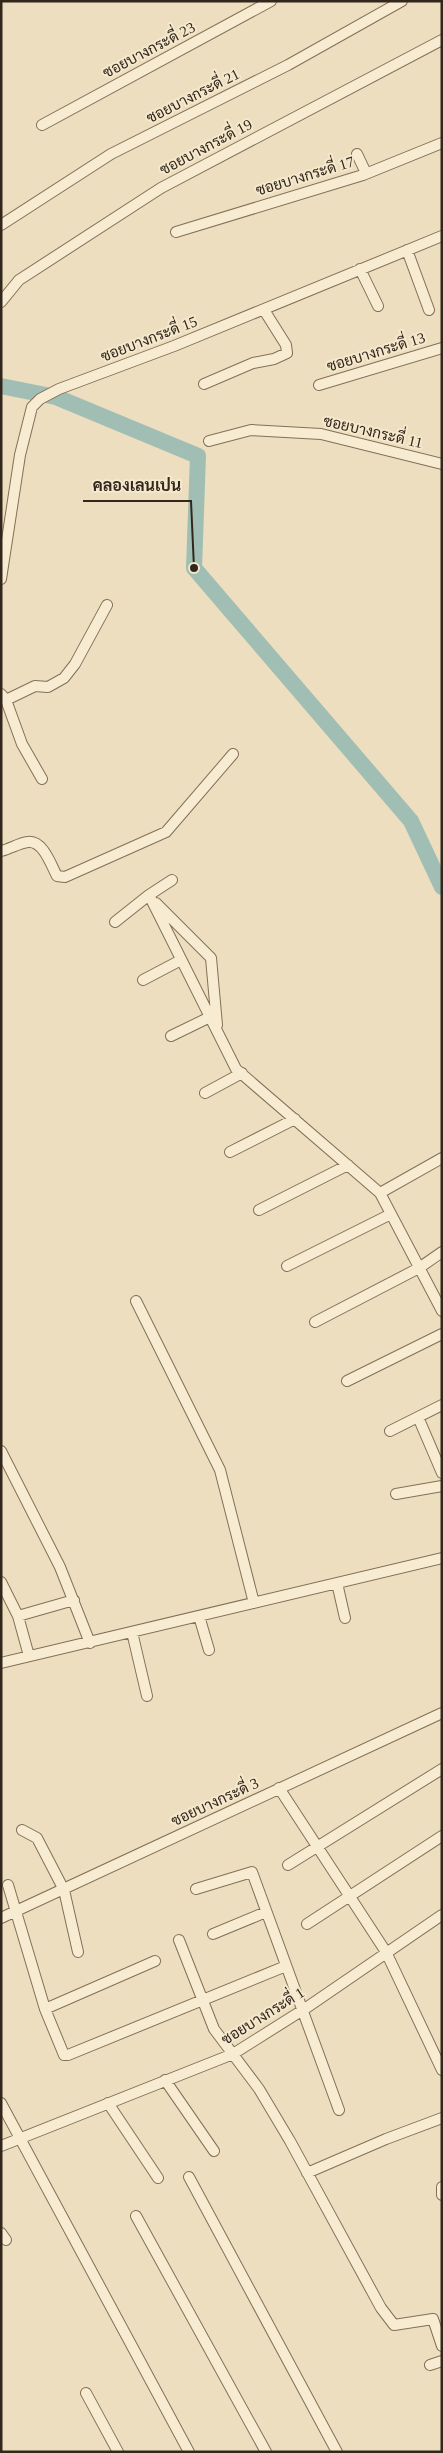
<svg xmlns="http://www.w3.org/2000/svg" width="443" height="2453" font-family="'Times New Roman',Sarabun,serif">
	<rect width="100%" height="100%" fill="#ecdebe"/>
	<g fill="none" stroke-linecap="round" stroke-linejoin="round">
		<path stroke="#a1beb5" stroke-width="16" d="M 1,386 L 56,397 L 198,456 L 194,568 L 411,821 L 442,887"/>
		<defs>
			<path id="street" d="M 42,125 L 271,1
				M 357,154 L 366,173
				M 1,225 L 111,154 L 288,65 L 402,1
				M 176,232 L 363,175 L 442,143
				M 407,250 L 429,310
				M 360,269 L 378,306
				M 1,302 L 19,280 L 161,188 L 442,40
				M 204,384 L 253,363 L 274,359 L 287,353 L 286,345 L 264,310
				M 319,385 L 442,348
				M 209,441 L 251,430 L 321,434 L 442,464
				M 1,579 L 20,455 L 32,407 L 40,399 L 59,389 L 174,346 L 442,236
				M 1,694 L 6,700 L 22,744 L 42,779
				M 6,700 L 35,686 L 48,687 L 64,678 L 75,664 L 107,605
				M 1,851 C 10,849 19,843 28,842 C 43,840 51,865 57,876 L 65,877 L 166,832 L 233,754
				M 149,895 L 236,1069 L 380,1193 L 442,1311
				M 156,903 L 211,958 L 217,1025
				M 115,922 L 149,895 L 172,880
				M 143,980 L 181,960
				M 171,1036 L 210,1017
				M 205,1093 L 242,1073
				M 230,1152 L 295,1119
				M 380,1193 L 442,1158
				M 259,1210 L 348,1165
				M 287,1266 L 391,1214
				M 136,1301 L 220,1470 L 254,1603
				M 315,1322 L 419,1268 L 442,1252
				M 347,1381 L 442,1334
				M 418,1417 L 442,1473
				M 390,1431 L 442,1405
				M 1,1451 L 60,1567 L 90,1643
				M 396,1494 L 442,1486
				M 1,1582 L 18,1616 L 29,1656
				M 337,1583 L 345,1618
				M 18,1616 L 74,1600
				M 199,1616 L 209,1650
				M 132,1632 L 147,1696
				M 1,1663 L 442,1558
				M 279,1788 L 386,1952 L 442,2070
				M 22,1830 L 37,1838 L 64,1890 L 78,1952
				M 288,1865 L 442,1769
				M 8,1885 L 45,2009 L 64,2055 L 68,2055 L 286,1966
				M 196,1889 L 252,1872 L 339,2110
				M 1,1918 L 442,1713
				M 307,1924 L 442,1836
				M 213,1934 L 266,1912
				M 179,1940 L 214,2029 L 259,2089 L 290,2141 L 381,2308 L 394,2325 L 433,2319 L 442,2346
				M 45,2009 L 155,1961
				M 165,2080 L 214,2151
				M 1,2103 L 189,2452
				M 108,2103 L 158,2178
				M 1,2146 L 233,2054 L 306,2008 L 442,1915
				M 307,2173 L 386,2139 L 442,2118
				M 189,2177 L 337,2452
				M 442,2187 L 442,2195
				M 136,2216 L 266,2452
				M 1,2233 L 6,2240
				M 430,2365 L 442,2361
				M 86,2393 L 118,2452"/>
		</defs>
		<use href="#street" stroke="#846f57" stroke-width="12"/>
		<use href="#street" stroke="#f7ecd1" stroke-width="10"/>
	</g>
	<g text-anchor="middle" stroke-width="4" stroke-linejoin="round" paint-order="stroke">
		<g font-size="15" fill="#33271c" stroke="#f4e8cd">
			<text transform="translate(149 50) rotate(-28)" y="5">ซอยบางกระดี่ 23</text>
			<text transform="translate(193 96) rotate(-27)" y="5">ซอยบางกระดี่ 21</text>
			<text transform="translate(206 147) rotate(-28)" y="5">ซอยบางกระดี่ 19</text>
			<text transform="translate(305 176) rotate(-17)" y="5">ซอยบางกระดี่ 17</text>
			<text transform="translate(149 339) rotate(-21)" y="5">ซอยบางกระดี่ 15</text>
			<text transform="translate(376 352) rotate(-17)" y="5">ซอยบางกระดี่ 13</text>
			<text transform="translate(373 432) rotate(13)" y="5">ซอยบางกระดี่ 11</text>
			<text transform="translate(215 1802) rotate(-25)" y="5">ซอยบางกระดี่ 3</text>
			<text transform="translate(263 2016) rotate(-32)" y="5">ซอยบางกระดี่ 1</text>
		</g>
	</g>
	<path fill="none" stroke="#33271c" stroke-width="2" d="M194 568L191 501H83"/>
	<circle fill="#33271c" stroke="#f4e8cd" stroke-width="2" cx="194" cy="568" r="5"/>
	<g font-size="16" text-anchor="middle" font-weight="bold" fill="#33271c" stroke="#f4e8cd" stroke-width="4" stroke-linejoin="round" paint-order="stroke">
		<text x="137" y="491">คลองเลนเปน</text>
	</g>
	<rect width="443" height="2453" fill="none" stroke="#33271c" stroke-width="5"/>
</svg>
